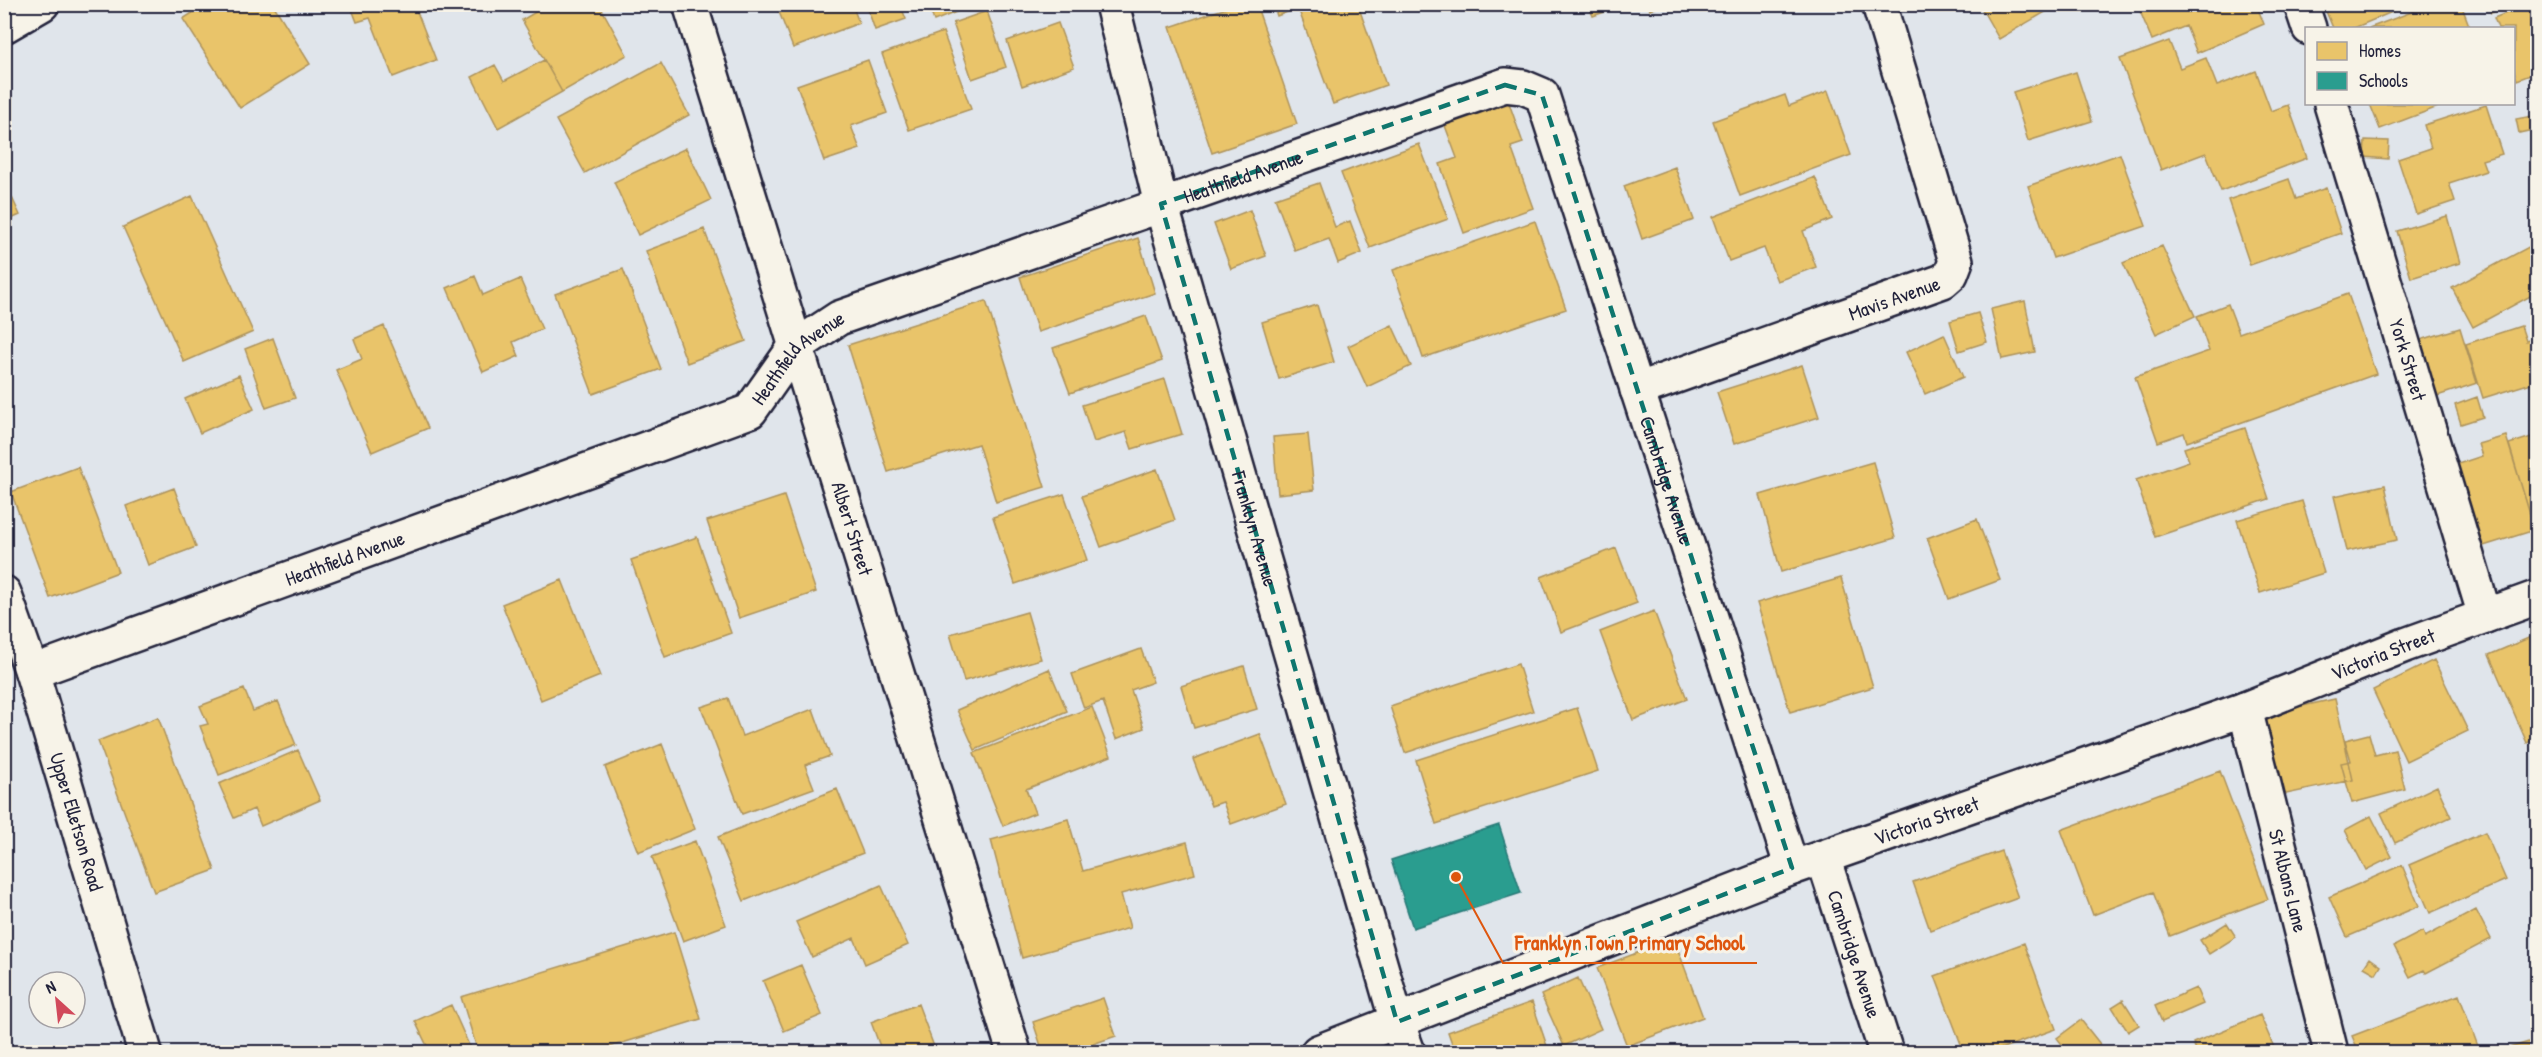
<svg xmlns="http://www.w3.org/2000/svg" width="2542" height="1057" font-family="'Patrick Hand',sans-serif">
	<rect width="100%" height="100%" fill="#e0e5eb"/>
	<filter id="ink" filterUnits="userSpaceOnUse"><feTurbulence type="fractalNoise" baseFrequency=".0167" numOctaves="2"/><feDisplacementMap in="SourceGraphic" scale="12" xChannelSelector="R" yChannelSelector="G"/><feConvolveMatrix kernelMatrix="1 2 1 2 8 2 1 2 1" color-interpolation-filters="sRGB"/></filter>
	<g filter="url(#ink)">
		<path fill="#e9c46a" stroke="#ad935c" stroke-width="1.5" d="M 206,4 L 273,4 L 310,64 L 240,108 L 183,19 Z
			M 350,4 L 414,4 L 436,60 L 393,77 L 370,18 L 357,22 Z
			M 549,4 L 599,4 L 627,55 L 562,92 L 522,20 Z
			M 776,4 L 852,4 L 859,23 L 793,48 Z
			M 866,4 L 900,4 L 906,19 L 875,30 Z
			M 928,4 L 965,4 L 966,8 L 934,21 Z
			M 1238,4 L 1256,4 L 1297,124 L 1212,153 L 1170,27 Z
			M 1273,4 L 1369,4 L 1359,8 L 1386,85 L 1333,104 L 1298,8 L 1277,16 Z
			M 1588,4 L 1627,4 L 1593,16 Z
			M 1648,4 L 1664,4 L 1650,10 Z
			M 1979,4 L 2059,4 L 1999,39 Z
			M 2137,4 L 2256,4 L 2264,24 L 2197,53 L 2186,26 L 2152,40 Z
			M 2323,4 L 2411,4 L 2354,28 L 2333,28 Z
			M 2433,4 L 2461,4 L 2470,28 L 2369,28 Z
			M 2488,4 L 2513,4 L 2491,13 Z
			M 2529,4 L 2538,4 L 2538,72 L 2517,80 L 2514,70 L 2514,28 L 2498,28 L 2494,18 Z
			M 987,11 L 1006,67 L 972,79 L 953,23 Z
			M 1058,23 L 1074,67 L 1022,86 L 1007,41 Z
			M 943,32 L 971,109 L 909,130 L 882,54 Z
			M 2169,41 L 2180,68 L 2206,58 L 2217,86 L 2256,71 L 2271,111 L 2288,105 L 2307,158 L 2221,191 L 2206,153 L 2161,170 L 2120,59 Z
			M 544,60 L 562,92 L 498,128 L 472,77 L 495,65 L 504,81 Z
			M 868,60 L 887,113 L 851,126 L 860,149 L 824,161 L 797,85 Z
			M 661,63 L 689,115 L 585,173 L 556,120 Z
			M 2076,72 L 2092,121 L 2028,141 L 2013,92 Z
			M 1828,91 L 1851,155 L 1740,196 L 1713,121 L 1785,95 L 1789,106 Z
			M 1508,100 L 1523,143 L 1511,147 L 1533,208 L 1464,233 L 1440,164 L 1457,158 L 1444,123 Z
			M 2370,104 L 2446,104 L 2380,129 Z
			M 2486,105 L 2502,154 L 2482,160 L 2486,171 L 2449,183 L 2455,201 L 2416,214 L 2398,159 L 2431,148 L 2424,125 Z
			M 2538,115 L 2538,129 L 2519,133 L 2516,119 Z
			M 2365,140 L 2389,141 L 2388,159 L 2364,157 Z
			M 1419,144 L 1448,219 L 1370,248 L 1341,173 Z
			M 686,148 L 711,200 L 638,235 L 614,182 Z
			M 2120,154 L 2146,226 L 2053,258 L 2028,186 Z
			M 1675,167 L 1694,220 L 1642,239 L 1624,186 Z
			M 1815,177 L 1832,219 L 1803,231 L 1816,267 L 1777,281 L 1764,248 L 1729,261 L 1713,217 Z
			M 2289,179 L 2296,199 L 2326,188 L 2341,233 L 2250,265 L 2228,200 Z
			M 4,180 L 20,215 L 4,222 Z
			M 1319,183 L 1335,227 L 1350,221 L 1362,253 L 1338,263 L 1329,239 L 1295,251 L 1275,198 Z
			M 192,196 L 253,332 L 184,362 L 123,227 Z
			M 1250,210 L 1266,256 L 1231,269 L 1214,224 Z
			M 2447,216 L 2460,263 L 2411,278 L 2397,231 Z
			M 1535,221 L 1566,309 L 1423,358 L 1393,270 Z
			M 704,229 L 746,341 L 687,363 L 646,251 Z
			M 1138,238 L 1155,293 L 1038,332 L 1020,277 Z
			M 2538,242 L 2538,292 L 2473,327 L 2452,288 Z
			M 2162,246 L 2195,316 L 2156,334 L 2123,263 Z
			M 623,269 L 661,369 L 593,394 L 555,294 Z
			M 475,276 L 483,295 L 520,279 L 542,329 L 513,342 L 519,356 L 483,372 L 447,288 Z
			M 2348,294 L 2376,374 L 2187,442 L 2184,433 L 2158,442 L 2135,377 L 2209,351 L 2197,316 L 2228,304 L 2239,333 Z
			M 986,301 L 1045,487 L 996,502 L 978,444 L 888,472 L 848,345 Z
			M 2025,301 L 2035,352 L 2002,359 L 1991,309 Z
			M 1317,305 L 1334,362 L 1279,379 L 1262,322 Z
			M 1978,313 L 1987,342 L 1959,351 L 1950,321 Z
			M 1146,316 L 1162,361 L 1070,393 L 1053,348 Z
			M 1392,325 L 1411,366 L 1367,387 L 1348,346 Z
			M 384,326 L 428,428 L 372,452 L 336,370 L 362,359 L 354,339 Z
			M 2521,326 L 2526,341 L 2538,337 L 2538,381 L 2483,398 L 2466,344 Z
			M 2460,328 L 2477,383 L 2434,397 L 2417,341 Z
			M 1944,334 L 1963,377 L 1925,394 L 1906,352 Z
			M 273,338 L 295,398 L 266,408 L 245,349 Z
			M 1802,365 L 1819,417 L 1734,444 L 1717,392 Z
			M 239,375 L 254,409 L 200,433 L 185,399 Z
			M 1165,379 L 1182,434 L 1132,449 L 1126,432 L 1094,442 L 1082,405 Z
			M 2477,397 L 2483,417 L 2461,424 L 2455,405 Z
			M 2245,428 L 2269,499 L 2155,537 L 2136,480 L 2189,461 L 2184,448 Z
			M 1308,434 L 1314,490 L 1278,494 L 1273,437 Z
			M 2538,435 L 2538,516 L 2531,518 L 2509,444 Z
			M 2506,436 L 2535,530 L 2477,548 L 2452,466 L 2482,456 L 2478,444 Z
			M 1873,462 L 1895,538 L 1781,572 L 1760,495 Z
			M 78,467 L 118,572 L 50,598 L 11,492 Z
			M 1157,469 L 1175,520 L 1101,547 L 1082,496 Z
			M 2385,485 L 2397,540 L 2347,551 L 2334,496 Z
			M 174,488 L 196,547 L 148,565 L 126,506 Z
			M 1064,494 L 1087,560 L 1015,584 L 993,517 Z
			M 784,496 L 816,592 L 739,618 L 707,521 Z
			M 2302,501 L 2324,573 L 2260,593 L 2237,520 Z
			M 1977,519 L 2000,580 L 1949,599 L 1927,538 Z
			M 697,537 L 731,633 L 665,657 L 631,560 Z
			M 1616,548 L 1637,603 L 1561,632 L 1541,577 Z
			M 1841,578 L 1873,687 L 1790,712 L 1757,603 Z
			M 562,580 L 600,676 L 541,700 L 502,604 Z
			M 1654,611 L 1687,699 L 1633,720 L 1600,632 Z
			M 1027,612 L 1041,659 L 964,681 L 950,634 Z
			M 2538,634 L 2538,738 L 2527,743 L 2489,655 Z
			M 1141,649 L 1153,682 L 1131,690 L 1144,728 L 1116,739 L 1103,701 L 1084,708 L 1072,674 Z
			M 2434,660 L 2468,731 L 2406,761 L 2373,690 Z
			M 1518,664 L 1533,711 L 1405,753 L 1390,706 Z
			M 1244,666 L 1257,709 L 1194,728 L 1181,686 Z
			M 1049,669 L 1067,711 L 975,750 L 957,710 Z
			M 244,689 L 253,711 L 278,701 L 296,745 L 219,775 L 200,726 L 208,724 L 200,706 Z
			M 728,698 L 742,736 L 813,709 L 830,756 L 805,765 L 814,788 L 742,814 L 701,707 Z
			M 2335,699 L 2353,780 L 2277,796 L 2260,715 Z
			M 1092,707 L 1111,756 L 1026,789 L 1035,813 L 1003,826 L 974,753 Z
			M 1577,708 L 1598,771 L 1436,824 L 1416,760 Z
			M 158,717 L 215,870 L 154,892 L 98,741 Z
			M 1260,734 L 1286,804 L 1231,824 L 1223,802 L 1211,806 L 1193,759 Z
			M 2369,734 L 2375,755 L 2395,750 L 2405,789 L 2352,803 L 2341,763 L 2351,761 L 2345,740 Z
			M 662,744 L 695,829 L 638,852 L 605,767 Z
			M 298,750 L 320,800 L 261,826 L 254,809 L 234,818 L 219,784 Z
			M 2220,771 L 2268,899 L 2170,936 L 2153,892 L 2093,915 L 2061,830 Z
			M 2437,786 L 2451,817 L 2395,843 L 2381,813 Z
			M 837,789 L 863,853 L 744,901 L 718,837 Z
			M 2371,816 L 2392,857 L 2366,870 L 2345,830 Z
			M 1068,819 L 1083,871 L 1187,842 L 1195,874 L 1121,894 L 1130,928 L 1022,958 L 991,840 Z
			M 2485,832 L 2506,880 L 2430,913 L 2409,865 Z
			M 695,841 L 726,925 L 683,941 L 652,857 Z
			M 2001,851 L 2018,898 L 1930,930 L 1913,882 Z
			M 2402,865 L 2419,906 L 2347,937 L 2329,897 Z
			M 881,885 L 908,945 L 865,964 L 854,938 L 812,957 L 796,922 Z
			M 2476,910 L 2491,939 L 2426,973 L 2424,970 L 2410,977 L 2394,946 L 2423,931 L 2425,937 Z
			M 2227,923 L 2236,937 L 2209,954 L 2200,940 Z
			M 674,932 L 701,1019 L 593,1052 L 478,1052 L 461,997 Z
			M 1674,939 L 1703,1017 L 1627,1046 L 1597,968 Z
			M 2024,943 L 2056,1029 L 1992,1052 L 1964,1052 L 1935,976 Z
			M 2370,958 L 2381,966 L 2376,974 L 2364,967 Z
			M 801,965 L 822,1015 L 784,1031 L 763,981 Z
			M 1578,978 L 1601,1029 L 1564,1046 L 1541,995 Z
			M 2196,988 L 2203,1004 L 2162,1022 L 2155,1006 Z
			M 2459,995 L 2479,1049 L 2469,1052 L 2359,1052 L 2352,1036 Z
			M 1103,998 L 1116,1036 L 1070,1052 L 1043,1052 L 1033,1022 Z
			M 2123,1000 L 2139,1025 L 2128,1032 L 2112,1007 Z
			M 1532,1002 L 1549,1052 L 1455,1052 L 1448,1032 Z
			M 918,1004 L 936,1052 L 882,1052 L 871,1022 Z
			M 451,1005 L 472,1052 L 430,1052 L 415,1021 Z
			M 2260,1015 L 2276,1052 L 2197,1052 L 2193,1043 Z
			M 2081,1020 L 2100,1044 L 2090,1052 L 2068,1052 L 2057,1038 Z
			M 2538,1039 L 2538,1052 L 2500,1052 L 2499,1051 Z"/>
		<path fill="#2a9d8f" stroke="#287876" stroke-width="1.5" d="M 1499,825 L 1521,893 L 1413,928 L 1391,860 Z"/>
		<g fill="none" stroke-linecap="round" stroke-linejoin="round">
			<defs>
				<g id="minor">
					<path id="s1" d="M 690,4 L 1014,1052"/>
					<path id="s2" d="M 1112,4 L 1161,204 L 1397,1022 L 1408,1052"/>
					<path d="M 2301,4 L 2309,28"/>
					<path id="s3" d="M 2331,104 L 2485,616"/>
					<path id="s4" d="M 1637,390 L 1943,281 L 1951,274 L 1956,261 L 1879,4"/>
					<path id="s5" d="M 32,672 L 750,411 L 795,347 L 839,318 L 1505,85 L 1523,87 L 1542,95 L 1792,868"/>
					<path id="s6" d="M 2245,709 L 2331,1052"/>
					<path id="s7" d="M 1823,857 L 1886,1052"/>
					<path id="s8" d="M 1318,1052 L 1792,868 L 2245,709 L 2405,645 L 2538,597"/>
				</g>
				<g id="tertiary">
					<path d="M 4,26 L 42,4"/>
					<path id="s9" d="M 4,593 L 32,672 L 145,1052"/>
				</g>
			</defs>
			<use href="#minor" stroke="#22223b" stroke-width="38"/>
			<use href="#tertiary" stroke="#22223b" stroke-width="38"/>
			<use href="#minor" stroke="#f7f3e8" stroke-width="33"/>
			<use href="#tertiary" stroke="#f7f3e8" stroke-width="33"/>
		</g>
	</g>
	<path fill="none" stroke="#0f766e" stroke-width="4.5" stroke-dasharray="12 8" stroke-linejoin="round" d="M 1505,85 L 1542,95 L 1792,868 L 1397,1022 L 1161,204 Z"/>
	<g text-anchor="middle" stroke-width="6" stroke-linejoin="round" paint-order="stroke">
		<g font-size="20" fill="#22223b" stroke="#f7f3e8">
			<text dy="7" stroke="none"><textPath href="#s5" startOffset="1323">Heathfield Avenue</textPath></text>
			<text dy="7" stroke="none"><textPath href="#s4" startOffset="273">Mavis Avenue</textPath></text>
			<text dy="7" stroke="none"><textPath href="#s3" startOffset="267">York Street</textPath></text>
			<text dy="7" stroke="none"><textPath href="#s5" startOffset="837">Heathfield Avenue</textPath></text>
			<text dy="7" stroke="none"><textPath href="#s5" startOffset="2044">Cambridge Avenue</textPath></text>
			<text dy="7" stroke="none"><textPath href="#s1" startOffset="549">Albert Street</textPath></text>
			<text dy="7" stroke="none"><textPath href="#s2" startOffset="544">Franklyn Avenue</textPath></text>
			<text dy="7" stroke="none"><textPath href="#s5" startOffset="333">Heathfield Avenue</textPath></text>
			<text dy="7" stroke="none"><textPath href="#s8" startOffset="1137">Victoria Street</textPath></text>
			<text dy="7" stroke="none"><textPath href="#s8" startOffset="651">Victoria Street</textPath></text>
			<text dy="7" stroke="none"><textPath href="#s9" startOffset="240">Upper Elletson Road</textPath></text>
			<text dy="7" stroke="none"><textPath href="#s6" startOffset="177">St Albans Lane</textPath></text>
			<text dy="7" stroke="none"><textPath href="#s7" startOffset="102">Cambridge Avenue</textPath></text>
		</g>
	</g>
	<path fill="none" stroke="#de560e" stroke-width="2" d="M1456 877L1503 963H1757"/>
	<circle fill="#de560e" stroke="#f7f3e8" stroke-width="2" cx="1456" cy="877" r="6"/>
	<g font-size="21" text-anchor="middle" font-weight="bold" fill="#de560e" stroke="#f7f3e8" stroke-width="6" stroke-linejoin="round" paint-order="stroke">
		<text x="1630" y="950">Franklyn Town Primary School</text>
	</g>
	<rect width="2542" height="1057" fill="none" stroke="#f7f3e8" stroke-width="24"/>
	<rect x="12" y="12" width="2518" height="1033" fill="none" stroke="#22223b" stroke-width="2" filter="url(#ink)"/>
	<rect x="2305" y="27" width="210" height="78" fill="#f7f3e8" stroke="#a29fa3" stroke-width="1.5"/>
	<rect x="2317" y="42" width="30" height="18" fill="#e9c46a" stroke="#a29fa3" stroke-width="1.5"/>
	<text x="2359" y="57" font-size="18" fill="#22223b">Homes</text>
	<rect x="2317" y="72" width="30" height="18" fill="#2a9d8f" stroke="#a29fa3" stroke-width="1.5"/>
	<text x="2359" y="87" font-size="18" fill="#22223b">Schools</text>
	<g transform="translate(57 1000) rotate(333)"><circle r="28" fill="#f7f3e8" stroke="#a29fa3" stroke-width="1.5"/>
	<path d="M0-4.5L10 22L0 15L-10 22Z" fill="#d1495b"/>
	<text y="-9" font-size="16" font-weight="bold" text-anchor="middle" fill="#22223b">N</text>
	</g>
</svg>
